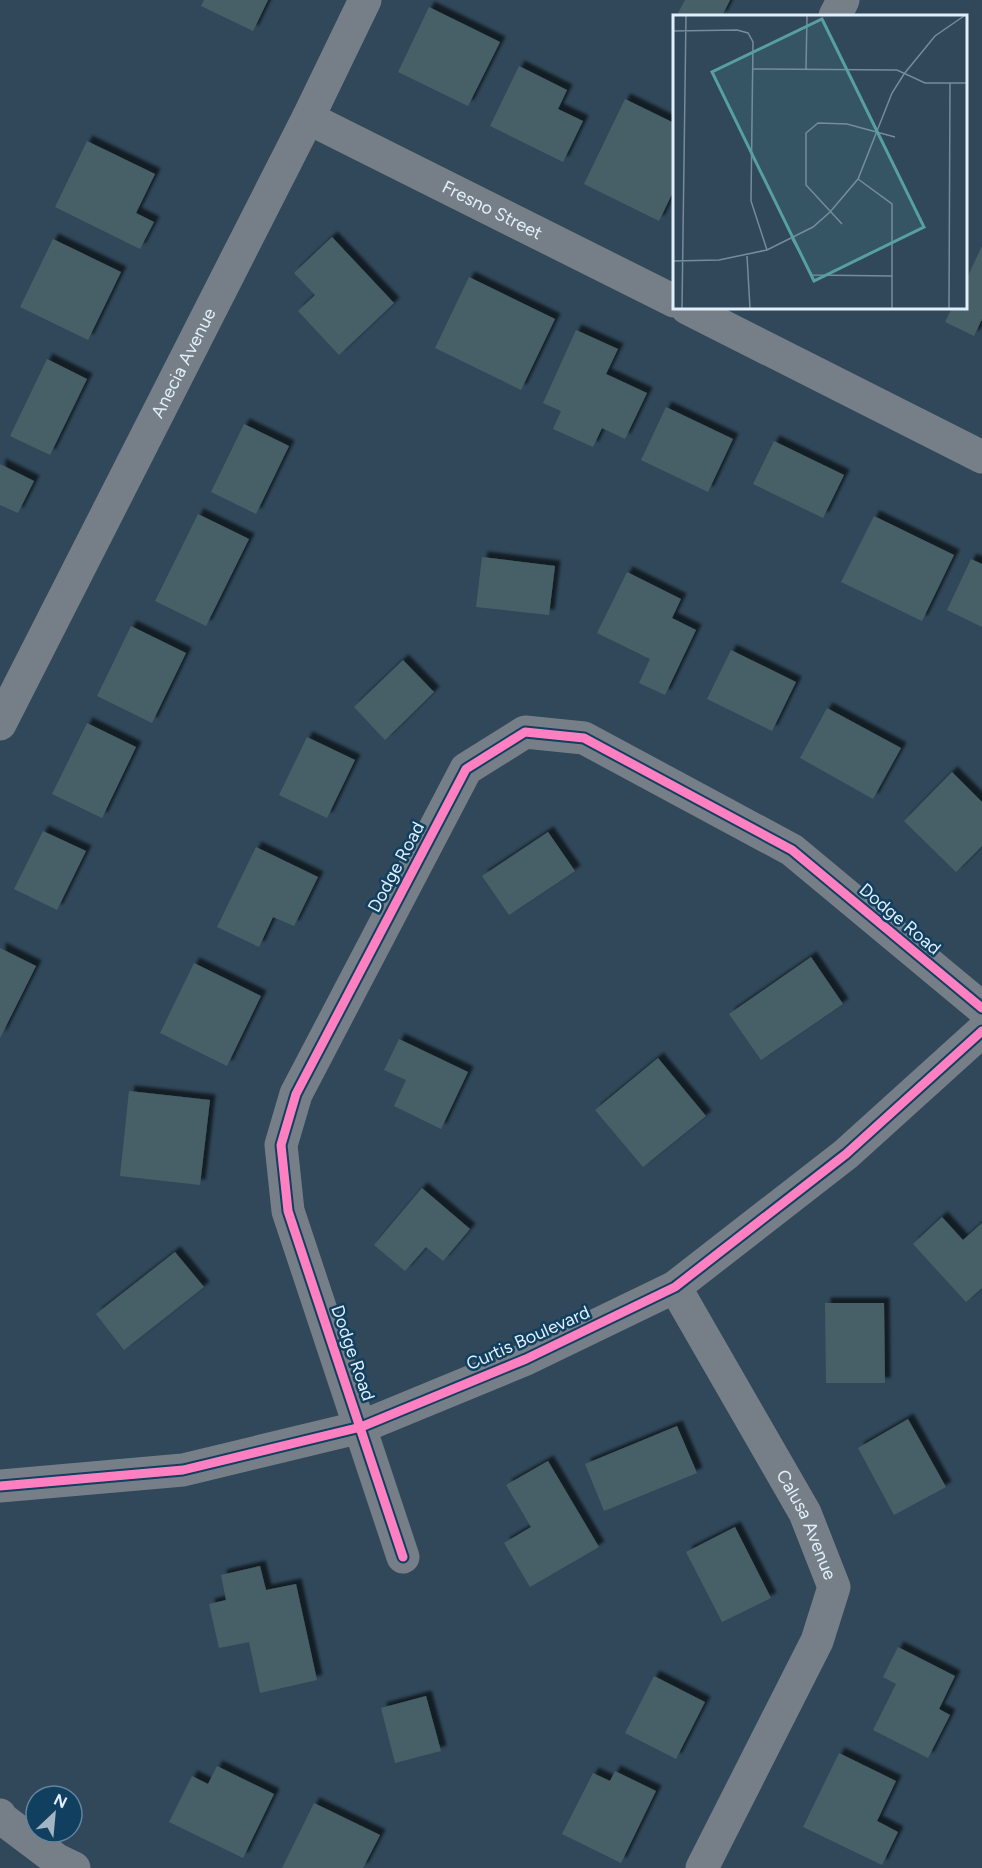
<svg xmlns="http://www.w3.org/2000/svg" width="982" height="1868" font-family="Figtree,sans-serif">
	<defs>
		<filter id="shadow"><feDropShadow dx="5.5" dy="-5.5" stdDeviation="1.5" flood-color="#0009"/></filter>
	</defs>
	<rect width="100%" height="100%" fill="#30485a"/>
	<path fill="#476067" filter="url(#shadow)" d="M 204,0 L 268,0 L 253,31 L 201,6 Z
		M 685,0 L 730,0 L 722,16 L 680,16 L 677,15 Z
		M 429,7 L 500,42 L 468,106 L 398,72 Z
		M 519,66 L 567,90 L 558,109 L 583,121 L 563,162 L 490,126 Z
		M 625,99 L 674,123 L 674,190 L 659,221 L 584,184 Z
		M 87,141 L 155,174 L 136,213 L 154,222 L 140,249 L 55,207 Z
		M 332,237 L 394,303 L 339,355 L 298,311 L 315,295 L 294,273 Z
		M 53,239 L 121,272 L 88,340 L 20,307 Z
		M 982,246 L 982,319 L 974,336 L 945,322 L 952,308 L 966,308 L 966,280 Z
		M 469,277 L 555,319 L 521,390 L 435,348 Z
		M 576,330 L 618,349 L 606,374 L 647,393 L 625,439 L 602,428 L 593,447 L 553,429 L 561,411 L 543,403 Z
		M 47,359 L 87,379 L 50,455 L 10,436 Z
		M 666,407 L 733,439 L 708,492 L 641,460 Z
		M 244,424 L 289,446 L 256,514 L 211,492 Z
		M 774,441 L 844,475 L 823,518 L 753,484 Z
		M 0,464 L 34,481 L 18,513 L 0,505 Z
		M 198,514 L 249,539 L 206,626 L 155,601 Z
		M 874,516 L 954,555 L 922,621 L 841,582 Z
		M 482,557 L 555,566 L 549,615 L 476,607 Z
		M 971,559 L 982,564 L 982,627 L 947,610 Z
		M 627,572 L 681,599 L 672,618 L 696,630 L 665,695 L 639,683 L 650,659 L 597,633 Z
		M 131,626 L 186,653 L 152,723 L 97,696 Z
		M 731,650 L 796,682 L 772,731 L 707,699 Z
		M 403,660 L 434,692 L 385,740 L 354,707 Z
		M 827,708 L 901,748 L 873,799 L 800,758 Z
		M 87,723 L 136,747 L 102,818 L 52,794 Z
		M 307,737 L 355,760 L 327,818 L 279,795 Z
		M 952,772 L 982,802 L 982,846 L 956,872 L 904,821 Z
		M 43,831 L 86,851 L 57,910 L 14,889 Z
		M 548,832 L 575,871 L 509,915 L 482,876 Z
		M 256,847 L 318,877 L 294,926 L 273,917 L 259,947 L 217,927 Z
		M 0,948 L 36,966 L 0,1038 Z
		M 811,957 L 843,1004 L 761,1060 L 729,1014 Z
		M 194,963 L 261,996 L 227,1066 L 160,1033 Z
		M 399,1039 L 468,1072 L 441,1129 L 394,1106 L 406,1080 L 384,1070 Z
		M 658,1058 L 706,1116 L 643,1167 L 595,1110 Z
		M 129,1091 L 210,1100 L 200,1185 L 120,1176 Z
		M 422,1188 L 470,1229 L 443,1261 L 426,1247 L 405,1271 L 374,1245 Z
		M 942,1217 L 963,1240 L 982,1223 L 982,1288 L 966,1302 L 913,1244 Z
		M 175,1252 L 204,1287 L 124,1350 L 96,1314 Z
		M 825,1303 L 884,1303 L 885,1383 L 826,1383 Z
		M 908,1419 L 946,1487 L 894,1515 L 858,1448 Z
		M 677,1426 L 697,1473 L 604,1511 L 585,1464 Z
		M 548,1461 L 599,1547 L 530,1587 L 504,1543 L 531,1527 L 506,1485 Z
		M 735,1527 L 771,1598 L 722,1622 L 686,1552 Z
		M 260,1566 L 266,1590 L 296,1584 L 317,1680 L 260,1693 L 249,1642 L 219,1648 L 209,1604 L 226,1600 L 221,1575 Z
		M 898,1647 L 955,1676 L 939,1709 L 950,1715 L 928,1758 L 873,1730 L 896,1684 L 883,1677 Z
		M 654,1676 L 705,1702 L 676,1759 L 625,1733 Z
		M 426,1696 L 441,1751 L 395,1763 L 381,1708 Z
		M 839,1753 L 896,1781 L 877,1821 L 898,1832 L 882,1865 L 803,1827 Z
		M 217,1766 L 274,1794 L 243,1858 L 169,1822 L 192,1776 L 208,1784 Z
		M 615,1771 L 656,1791 L 621,1863 L 562,1834 L 593,1773 L 610,1781 Z
		M 314,1803 L 380,1835 L 363,1868 L 282,1868 Z"/>
	<g fill="none" stroke-linecap="round" stroke-linejoin="round">
		<g stroke="#767f87" stroke-width="33">
			<path d="M 835,16 L 843,0"/>
			<path id="s1" d="M 308,118 L 674,301"/>
			<path d="M 687,308 L 982,457"/>
			<path id="s2" d="M 0,724 L 308,118 L 365,0"/>
			<path id="s3" d="M 675,1287 L 805,1513 L 834,1587 L 817,1641 L 702,1868"/>
			<path d="M 0,1486 L 183,1470 L 361,1427 L 526,1359 L 675,1287 L 846,1154 L 982,1031"/>
			<path d="M 403,1557 L 288,1211 L 281,1145 L 296,1094 L 466,769 L 525,732 L 584,738 L 792,850 L 982,1008"/>
			<path d="M 0,1815 L 1,1818 L 57,1860 L 74,1868"/>
		</g>
		<defs>
			<path id="cycleway" d="M 0,1486 L 183,1470 L 361,1427 L 526,1359 L 675,1287 L 846,1154 L 982,1031
				M 403,1557 L 288,1211 L 281,1145 L 296,1094 L 466,769 L 525,732 L 584,738 L 792,850 L 982,1008"/>
		</defs>
		<use href="#cycleway" stroke="#113f60" stroke-width="13"/>
		<use href="#cycleway" stroke="#ff80c0" stroke-width="9"/>
	</g>
	<g text-anchor="middle" stroke-width="5" stroke-linejoin="round" paint-order="stroke">
		<g font-size="18" fill="#e1effb" stroke="#113f60">
			<text dy="6" stroke="none"><textPath href="#s1" startOffset="206">Fresno Street</textPath></text>
			<text dy="6" stroke="none"><textPath href="#s2" startOffset="405">Anecia Avenue</textPath></text>
			<text transform="translate(396 867) rotate(-62)" y="6">Dodge Road</text>
			<text transform="translate(900 919) rotate(40)" y="6">Dodge Road</text>
			<text transform="translate(528 1338) rotate(-24)" y="6">Curtis Boulevard</text>
			<text transform="translate(353 1353) rotate(71)" y="6">Dodge Road</text>
			<text dy="6" stroke="none"><textPath href="#s3" startOffset="272">Calusa Avenue</textPath></text>
		</g>
	</g>
	<g transform="translate(673 15)">
		<rect width="294" height="294" fill="#30485a"/>
		<path fill="none" stroke="#778b9a" stroke-width="1.5" d="M 0,16 L 64,15 L 75,18 L 80,27 L 78,186 L 94,235M 80,54 L 224,55 L 252,68 L 294,68M 133,54 L 134,1M 185,164 L 219,189 L 219,293M 169,209 L 133,170 L 133,118 L 145,108 L 174,109 L 222,122M 119,224 L 139,260 L 219,261M 74,241 L 77,293M 0,246 L 46,245 L 94,235 L 140,212 L 157,197 L 185,164 L 219,78 L 231,59 L 262,21 L 291,1M 9,293 L 13,1M 276,293 L 277,68"/>
		<path fill="#58a09f" fill-opacity="0.15" stroke="#58a09f" stroke-width="3" d="M 149,4 L 251,212 L 141,266 L 39,57 Z"/>
		<rect width="294" height="294" fill="none" stroke="#e1effb" stroke-width="3"/>
	</g>
	<g transform="translate(54 1814) rotate(26)"><circle r="28" fill="#113f60" stroke="#64859e" stroke-width="1.5"/>
	<path d="M0-4.5L10 22L0 15L-10 22Z" fill="#a3b5c3"/>
	<text y="-9" font-size="16" font-weight="bold" text-anchor="middle" fill="#e1effb">N</text>
	</g>
</svg>
